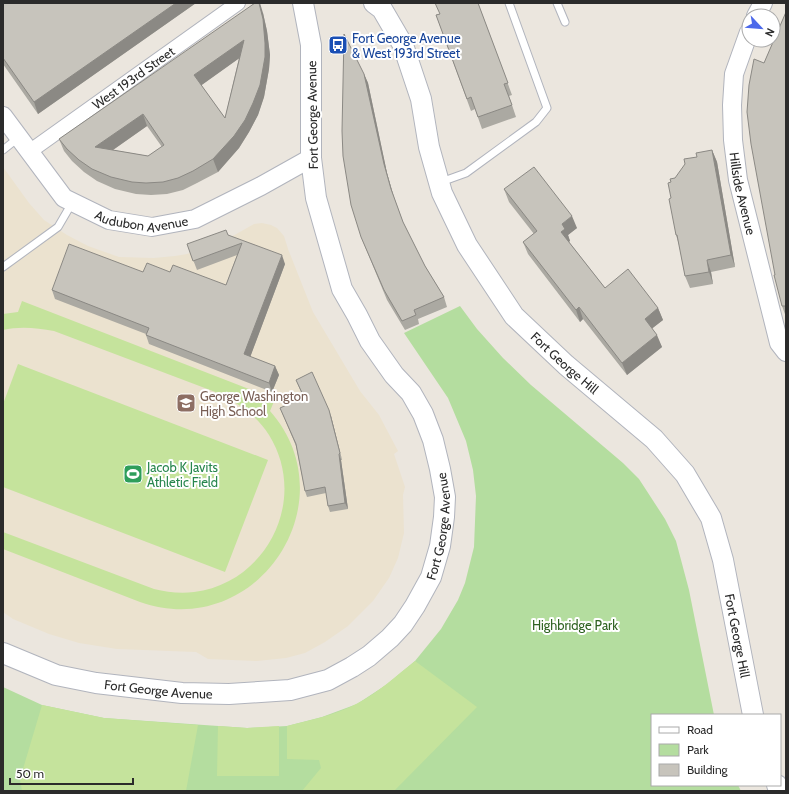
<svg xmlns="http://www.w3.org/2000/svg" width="789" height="794" font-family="Cabin,sans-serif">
	<rect width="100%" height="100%" fill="#ebe6de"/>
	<path fill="#ebe2cf" d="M 3,167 L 29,203 L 44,220 L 67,235 L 88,246 L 119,257 L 154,258 L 175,256 L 187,254 L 231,237 L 254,224 L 262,223 L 271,225 L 277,228 L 284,236 L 288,249 L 313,312 L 360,391 L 379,415 L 398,451 L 394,454 L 405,487 L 403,495 L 404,533 L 398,558 L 389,578 L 373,601 L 348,626 L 325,642 L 305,653 L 286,658 L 257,661 L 208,659 L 196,652 L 117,649 L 79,643 L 49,634 L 13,619 L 3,612 Z"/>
	<path fill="#b4dd9f" d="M 460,306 L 477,329 L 503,358 L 531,385 L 623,463 L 639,479 L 665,519 L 676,541 L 689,590 L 714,715 L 652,715 L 652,785 L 738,785 L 741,791 L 3,791 L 3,687 L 42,705 L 104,718 L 247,728 L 287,726 L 322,717 L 357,704 L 386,685 L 415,661 L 441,629 L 458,600 L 465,583 L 474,547 L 476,496 L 473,470 L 466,441 L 448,398 L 404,333 Z"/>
	<path fill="#c5e39c" d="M 22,301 L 275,399 L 270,411 C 350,501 257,643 140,602 L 3,549 L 3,532 L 154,589 C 167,592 180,594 194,592 C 267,583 309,499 269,435 C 257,416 238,403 218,393 L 54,331 C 37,328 20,326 3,330 L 3,314 L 18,312 Z
		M 18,364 L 268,460 L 225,572 L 3,487 L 3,404 Z
		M 415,661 L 477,707 L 394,791 L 302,791 L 321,768 L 319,760 L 287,759 L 287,726 C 311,720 336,715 358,703 C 379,692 396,676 415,661 Z
		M 42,705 L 104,718 L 198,725 L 186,791 L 22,791 L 20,779 Z
		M 218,726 L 247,728 L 279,726 L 279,776 L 217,776 Z"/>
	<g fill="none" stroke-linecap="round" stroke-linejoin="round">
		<defs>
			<path id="service" d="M 557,3 L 565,22
				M 3,150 L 18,138
				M 441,182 L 466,173 L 536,122 L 547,108 L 509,3
				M 3,267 L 58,227 L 72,203"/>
			<g id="minor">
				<path id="s1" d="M 29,152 L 238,3"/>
			</g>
			<g id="tertiary">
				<path d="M 756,16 L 763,3"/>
				<path id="s2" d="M 749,32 L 734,74 L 732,105 L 733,140 L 738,180 L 779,343 L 786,352"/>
				<path id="s3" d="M 3,116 L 64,198 L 109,220 L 152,227 L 195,219 L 261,186 L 311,158"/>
			</g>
			<g id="secondary">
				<path id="s4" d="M 374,3 L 382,9 L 403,45 L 421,99 L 429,147 L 442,193 L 467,245 L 514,316 L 566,365 L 654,439 L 685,474 L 711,518 L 723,560 L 753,715"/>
				<path id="s5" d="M 3,653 L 56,675 L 96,683 L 182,693 L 229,694 L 290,690 L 328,680 L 352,667 L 369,656 L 390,638 L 403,624 L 415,606 L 431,577 L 440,546 L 444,517 L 445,497 L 440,469 L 433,440 L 423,414 L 411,393 L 394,375 L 370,341 L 357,315 L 342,289 L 316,198 L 311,158 L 311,45 L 303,3"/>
				<path d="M 777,785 L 780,791"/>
			</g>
		</defs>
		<use href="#service" stroke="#b1b4bd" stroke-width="9"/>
		<use href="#minor" stroke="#b1b4bd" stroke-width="16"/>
		<use href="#tertiary" stroke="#b1b4bd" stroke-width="20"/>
		<use href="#secondary" stroke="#b1b4bd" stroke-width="22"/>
		<use href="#service" stroke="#fff" stroke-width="7"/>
		<use href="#minor" stroke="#fff" stroke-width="14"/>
		<use href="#tertiary" stroke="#fff" stroke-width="18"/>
		<use href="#secondary" stroke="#fff" stroke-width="20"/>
	</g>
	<path fill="#aba9a2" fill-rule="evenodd" d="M 3,3 L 196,3 L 38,114 L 3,64 Z
		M 478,3 L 512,95 L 509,96 L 516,117 L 482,129 L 475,109 L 471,111 L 436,15 Z
		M 786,12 L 786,317 L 782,306 L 775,275 L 764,63 Z
		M 263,13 L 267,31 L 270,55 L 269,69 L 264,97 L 258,115 L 249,132 L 239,148 L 218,172 L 197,183 L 183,190 L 167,194 L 151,195 L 136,194 L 115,189 L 97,181 L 84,172 L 72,161 L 64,151 L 59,139 ZM 239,58 L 225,118 L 201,85 ZM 147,126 L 162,147 L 148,156 L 113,150 Z
		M 364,74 L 368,83 L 387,173 L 394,197 L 403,222 L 425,266 L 444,297 L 447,307 L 418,319 L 419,324 L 405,330 L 387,300 L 361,237 Z
		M 712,150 L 717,162 L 735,267 L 711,272 L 713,284 L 690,288 L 685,276 L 679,245 L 676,235 L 671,198 L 671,182 L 675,178 Z
		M 504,189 L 577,228 L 568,235 L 570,241 L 569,242 L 605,288 L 658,308 L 663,320 L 652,328 L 662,347 L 627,375 L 583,319 L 580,322 L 528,254 L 523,242 L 534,234 L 509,202 Z
		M 228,235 L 285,264 L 250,357 L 275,366 L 279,375 L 272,392 L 149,344 L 146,335 L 146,334 L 55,299 L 52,290 L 143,272 L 170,272 L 226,285 L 237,255 L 197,270 L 187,244 Z
		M 296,380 L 331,416 L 342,460 L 341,460 L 348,509 L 330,512 L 328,506 L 326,493 L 307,497 L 305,491 L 296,446 L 280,408 L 303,397 Z"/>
	<path fill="#8b8984" d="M 176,3 L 196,3 L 38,114 L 34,102 Z
		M 260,3 L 263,13 L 267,31 L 270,55 L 269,69 L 264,97 L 258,115 L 249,132 L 239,148 L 218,172 L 213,159 Z
		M 244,40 L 248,52 L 199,87 L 194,75 Z
		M 364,74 L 368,83 L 387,173 L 394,198 L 391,189 L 384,164 Z
		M 143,114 L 147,126 L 100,159 L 95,147 Z
		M 712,150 L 717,162 L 735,267 L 731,255 Z
		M 572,216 L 577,228 L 568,235 L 570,241 L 565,244 L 561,232 L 562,224 Z
		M 282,255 L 285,264 L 248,363 L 244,354 Z
		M 707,260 L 711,272 L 713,284 L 709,272 Z
		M 579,307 L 583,319 L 580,322 L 576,310 Z
		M 658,308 L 663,320 L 649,331 L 645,319 Z
		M 657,335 L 662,347 L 627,375 L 622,363 Z
		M 275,366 L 279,375 L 272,392 L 269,383 Z
		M 329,410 L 331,416 L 342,460 L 340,453 Z
		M 339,454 L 341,460 L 348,509 L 345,503 Z"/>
	<path fill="#c7c4bc" stroke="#8b8984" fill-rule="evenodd" d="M 3,3 L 176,3 L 34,102 L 3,58 Z
		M 255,3 L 259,3 L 263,19 L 265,43 L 265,57 L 260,85 L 253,103 L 245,120 L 234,136 L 213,159 L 193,171 L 178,178 L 163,182 L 146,183 L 132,182 L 111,177 L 92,169 L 79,160 L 67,149 L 59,139 ZM 244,40 L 225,118 L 194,75 ZM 143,114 L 164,145 L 148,156 L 95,147 Z
		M 435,3 L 478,3 L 508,83 L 504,84 L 512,105 L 478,117 L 471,97 L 467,99 L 436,15 L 440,14 Z
		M 786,12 L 786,306 L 782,306 L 774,275 L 775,275 L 751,144 L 747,112 L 749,85 L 754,59 L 764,63 Z
		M 344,34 L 364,74 L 384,164 L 391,189 L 403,222 L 425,266 L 444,297 L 414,310 L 416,315 L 402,321 L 384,290 L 361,237 L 351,205 L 343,156 L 342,131 Z
		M 712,150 L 731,255 L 707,260 L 709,272 L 685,276 L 677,235 L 676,235 L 669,199 L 671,198 L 668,183 L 671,182 L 670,179 L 675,178 L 685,164 L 684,159 L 697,157 L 696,153 Z
		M 534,167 L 572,216 L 562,224 L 565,229 L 561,232 L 605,288 L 628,269 L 658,308 L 645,319 L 657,335 L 622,363 L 579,307 L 576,310 L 523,242 L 537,231 L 504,189 Z
		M 226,230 L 228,235 L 282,255 L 244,354 L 275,366 L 269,383 L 146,335 L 149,328 L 52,290 L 69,244 L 143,272 L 147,263 L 170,272 L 173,265 L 226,285 L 242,243 L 193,261 L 187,244 Z
		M 312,372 L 329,410 L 340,453 L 339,454 L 345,503 L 328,506 L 325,487 L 305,491 L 296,444 L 280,408 L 304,397 L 296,380 Z"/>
	<defs>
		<symbol id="bus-square" viewBox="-11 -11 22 22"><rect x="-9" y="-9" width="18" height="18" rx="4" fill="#1a4fb4" stroke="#fff"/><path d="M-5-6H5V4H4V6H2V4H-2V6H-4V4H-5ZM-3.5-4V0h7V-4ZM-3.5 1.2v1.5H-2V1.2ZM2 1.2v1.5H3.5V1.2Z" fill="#fff"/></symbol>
		<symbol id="school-square" viewBox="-11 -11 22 22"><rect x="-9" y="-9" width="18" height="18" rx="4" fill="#8d6e63" stroke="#fff"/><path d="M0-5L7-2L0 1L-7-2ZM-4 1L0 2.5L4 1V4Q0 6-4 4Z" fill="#fff"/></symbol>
		<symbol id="stadium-square" viewBox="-11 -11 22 22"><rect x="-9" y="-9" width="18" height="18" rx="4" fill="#2e9e5b" stroke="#fff"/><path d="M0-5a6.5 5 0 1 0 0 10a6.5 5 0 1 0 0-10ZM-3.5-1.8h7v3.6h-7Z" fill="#fff"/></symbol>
	</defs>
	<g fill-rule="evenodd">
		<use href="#bus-square" x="327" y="34" width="22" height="22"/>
		<use href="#school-square" x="175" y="392" width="22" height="22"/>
		<use href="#stadium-square" x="122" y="463" width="22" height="22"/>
	</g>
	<g text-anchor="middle" stroke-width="4" stroke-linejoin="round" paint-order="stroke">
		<g font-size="13" fill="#164399" stroke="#fff" text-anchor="start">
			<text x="352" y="43">Fort George Avenue<tspan x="352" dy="15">&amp; West 193rd Street</tspan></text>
		</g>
		<g font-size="13" fill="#2b2b2b" stroke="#fff">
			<text dy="5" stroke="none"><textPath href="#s1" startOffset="128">West 193rd Street</textPath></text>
			<text transform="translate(312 115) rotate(-91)" y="5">Fort George Avenue</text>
			<text dy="5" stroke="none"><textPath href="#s2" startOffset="165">Hillside Avenue</textPath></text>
			<text dy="5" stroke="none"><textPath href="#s3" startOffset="185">Audubon Avenue</textPath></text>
			<text dy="5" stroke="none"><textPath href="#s4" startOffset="417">Fort George Hill</textPath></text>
			<text dy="5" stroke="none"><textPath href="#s5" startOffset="533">Fort George Avenue</textPath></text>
			<text dy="5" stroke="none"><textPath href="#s4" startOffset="753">Fort George Hill</textPath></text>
			<text dy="5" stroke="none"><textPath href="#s5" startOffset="161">Fort George Avenue</textPath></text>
		</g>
		<g font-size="13" fill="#785e54" stroke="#fff" text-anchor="start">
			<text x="200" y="401">George Washington<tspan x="200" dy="15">High School</tspan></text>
		</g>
		<g font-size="13" fill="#27864d" stroke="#fff" text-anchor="start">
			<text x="147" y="472">Jacob K Javits<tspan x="147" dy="15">Athletic Field</tspan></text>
		</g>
		<g font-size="13" fill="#2e6221" stroke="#fff">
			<text x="575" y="630">Highbridge Park</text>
		</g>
	</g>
	<rect width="789" height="794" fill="none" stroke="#2b2b2b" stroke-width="8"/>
	<rect x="651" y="714" width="130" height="72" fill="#ffffff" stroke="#aaaaaa"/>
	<rect x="659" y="727" width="20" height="6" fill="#ffffff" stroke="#aaaaaa"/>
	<text x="687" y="734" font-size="12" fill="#2b2b2b">Road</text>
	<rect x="659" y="744" width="20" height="12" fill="#b4dd9f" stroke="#aaaaaa"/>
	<text x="687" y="754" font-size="12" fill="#2b2b2b">Park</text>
	<rect x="659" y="764" width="20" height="12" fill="#c7c4bc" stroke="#aaaaaa"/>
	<text x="687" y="774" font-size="12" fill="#2b2b2b">Building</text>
	<g transform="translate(761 28) rotate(116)"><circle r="19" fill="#ffffff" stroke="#aaaaaa"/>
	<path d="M0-3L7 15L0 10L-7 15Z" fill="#4c69ea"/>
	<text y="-6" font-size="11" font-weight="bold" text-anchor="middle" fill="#2b2b2b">N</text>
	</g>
	<path d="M10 778v6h123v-6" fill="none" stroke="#2b2b2b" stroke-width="2"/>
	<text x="16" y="778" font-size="12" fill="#2b2b2b" stroke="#ffffff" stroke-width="3" paint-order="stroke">50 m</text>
</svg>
